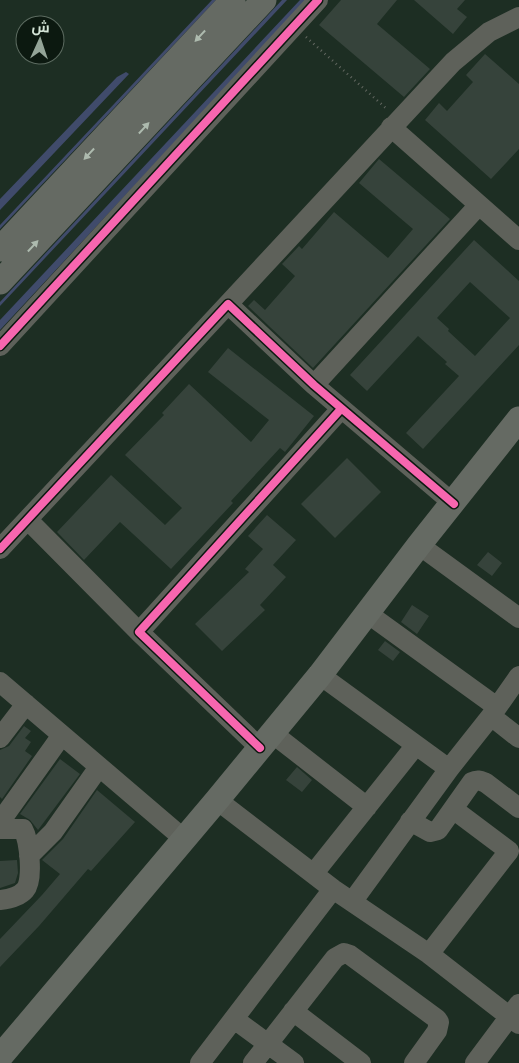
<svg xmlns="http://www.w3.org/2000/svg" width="519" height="1063" font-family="'IBM Plex Sans',Cairo,sans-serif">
	<rect width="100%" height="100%" fill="#1d2e23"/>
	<path fill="#404b6b" d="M 212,0 L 216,0 L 0,229 L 0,225 Z
		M 282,0 L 287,0 L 0,306 L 0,302 Z
		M 300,0 L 307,0 L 0,330 L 0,320 Z
		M 126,72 L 129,74 L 0,210 L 0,199 L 117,77 Z"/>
	<path fill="#36433b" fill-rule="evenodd" d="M 341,0 L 397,0 L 377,24 L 430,69 L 404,97 L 319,25 Z
		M 414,0 L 465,0 L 457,9 L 467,17 L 453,34 Z
		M 485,54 L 519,84 L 519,149 L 491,179 L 425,120 L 439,103 L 447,111 L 473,82 L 466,75 Z
		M 379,159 L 450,219 L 313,368 L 248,306 L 254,300 L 265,310 L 295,276 L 282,264 L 299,246 L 302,249 L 334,212 L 388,258 L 413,229 L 359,183 Z
		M 474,240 L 519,281 L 519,345 L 423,449 L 406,433 L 459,376 L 445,364 L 447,362 L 418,336 L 367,391 L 350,375 ZM 470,282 L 510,318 L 475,356 L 448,331 L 449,329 L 437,318 Z
		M 228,348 L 314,416 L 285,452 L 280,448 L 231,501 L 233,503 L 171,569 L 120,522 L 84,560 L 57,532 L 111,475 L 165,525 L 182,508 L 125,455 L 164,415 L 162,413 L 189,384 L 251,442 L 269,420 L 208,372 Z
		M 347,458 L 381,492 L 335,538 L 301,504 Z
		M 267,515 L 296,540 L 273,565 L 286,577 L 260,605 L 265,610 L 222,651 L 195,624 L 249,572 L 245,569 L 263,549 L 248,536 Z
		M 488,552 L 502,563 L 492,576 L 477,565 Z
		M 412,605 L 429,616 L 417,634 L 401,622 Z
		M 385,641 L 400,652 L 393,661 L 378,650 Z
		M 24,726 L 31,731 L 25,738 L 31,742 L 25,751 L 32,756 L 2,799 L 0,797 L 0,750 L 9,746 Z
		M 60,759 L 80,774 L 38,830 L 30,820 L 20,814 Z
		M 297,767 L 312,780 L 302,792 L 286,780 Z
		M 97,790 L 135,822 L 91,871 L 88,869 L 39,926 L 0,967 L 0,939 L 42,895 L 60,874 L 42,860 L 63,839 Z
		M 17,860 L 18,873 L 15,883 L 0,888 L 0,861 Z"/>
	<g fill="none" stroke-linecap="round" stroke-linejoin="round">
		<path stroke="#646962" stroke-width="2.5" stroke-dasharray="1 4" stroke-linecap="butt" d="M 306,37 L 388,110"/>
		<path stroke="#5e615a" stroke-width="20" d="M 391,127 L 519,240
			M 228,304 L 453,62 L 489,32 L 519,17
			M 0,346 L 318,0
			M 314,385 L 479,205
			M 28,520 L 139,632
			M 419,545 L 519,618
			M 0,549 L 228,304 L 314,385 L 454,504
			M 367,613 L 497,707
			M 320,675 L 449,769
			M 0,682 L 184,839
			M 491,716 L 519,738
			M 272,733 L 367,807
			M 0,738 L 26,704
			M 260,748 L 139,632 L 341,409
			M 217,800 L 333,889 L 429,954 L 519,1024
			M 410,821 L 430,832 L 438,830 L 472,782 C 478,779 481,781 486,783 L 519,808
			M 0,822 L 62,735
			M 0,829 L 23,829 C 29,840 34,880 25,890 C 19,897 9,899 0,900
			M 29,856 L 53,832 L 99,767
			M 314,873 L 416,745
			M 352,902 L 449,769 L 491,716 L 519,676
			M 429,954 L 509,851 L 453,809
			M 293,1011 L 361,1063
			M 234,1019 L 294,1063
			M 200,1063 L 333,889
			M 253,1063 L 335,958 L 344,953 L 350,955 L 437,1019 L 439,1022 L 437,1031 L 414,1063
			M 475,1063 L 519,1004"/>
		<path stroke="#656a63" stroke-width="25" d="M 0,249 L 233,0
			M 0,282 L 264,0
			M 0,1057 L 217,800 L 320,675 L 419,545 L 519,419"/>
		<defs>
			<path id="cycleway" d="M 0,346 L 318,0
				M 0,549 L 228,304 L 314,385 L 454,504
				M 260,748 L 139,632 L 341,409"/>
		</defs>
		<use href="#cycleway" stroke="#0c1910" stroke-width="11"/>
		<use href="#cycleway" stroke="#f766af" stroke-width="8"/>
	</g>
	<defs><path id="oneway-solid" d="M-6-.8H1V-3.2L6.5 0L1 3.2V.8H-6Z" transform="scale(1.25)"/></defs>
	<g fill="#adbaae">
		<use href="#oneway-solid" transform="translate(200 36) rotate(133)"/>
		<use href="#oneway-solid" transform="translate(144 128) rotate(-47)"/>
		<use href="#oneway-solid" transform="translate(89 154) rotate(133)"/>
		<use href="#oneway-solid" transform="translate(33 246) rotate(-47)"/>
	</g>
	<g transform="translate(40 40) rotate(3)"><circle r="24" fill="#0c1910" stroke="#5c6b60"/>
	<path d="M0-4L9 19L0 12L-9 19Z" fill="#94a598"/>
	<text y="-8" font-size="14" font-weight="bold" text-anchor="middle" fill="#d4e5d7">ش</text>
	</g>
</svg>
